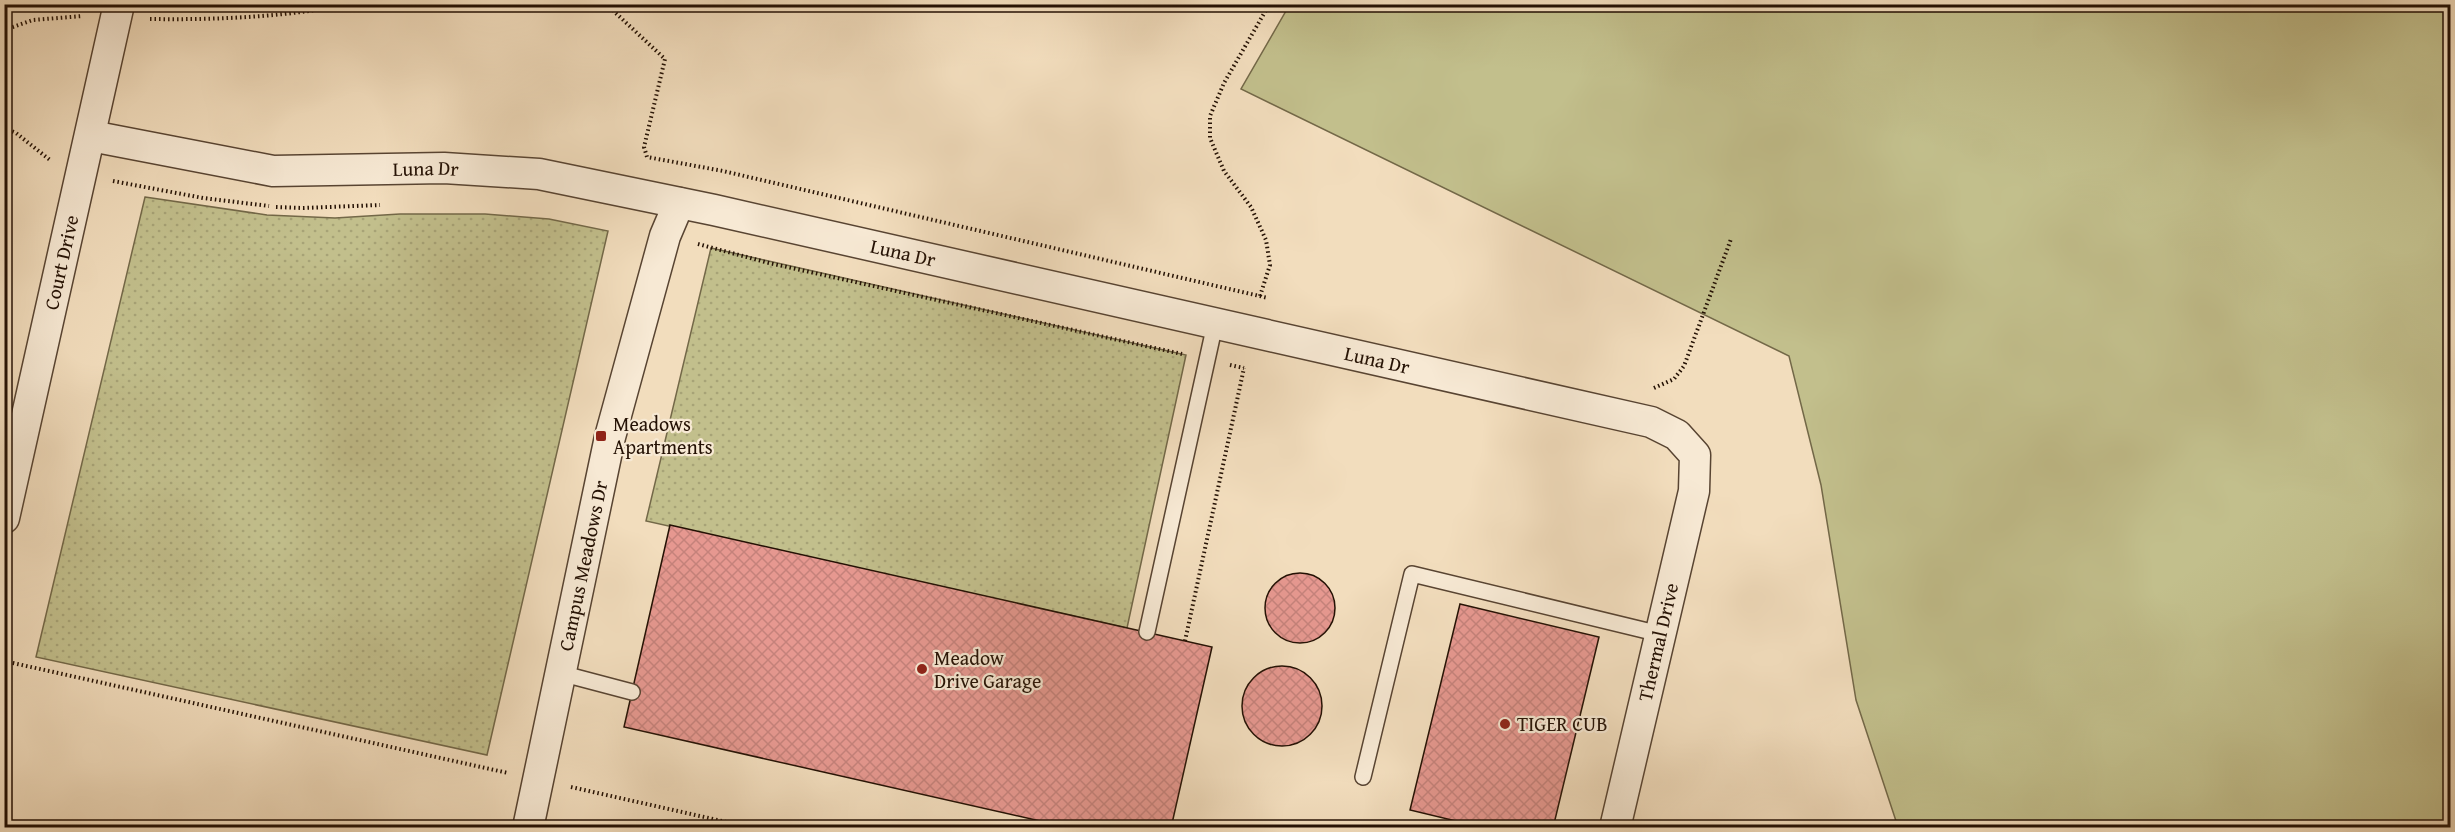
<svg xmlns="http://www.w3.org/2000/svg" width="2455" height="832" font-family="'Gentium Book Plus',serif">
	<defs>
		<pattern id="grass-dots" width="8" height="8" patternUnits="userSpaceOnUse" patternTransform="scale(1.5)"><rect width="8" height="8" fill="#c2bf8c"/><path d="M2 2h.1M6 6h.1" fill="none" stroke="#a7a377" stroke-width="1.8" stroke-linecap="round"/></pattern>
		<pattern id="building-cross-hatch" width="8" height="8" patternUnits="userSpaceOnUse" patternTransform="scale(1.5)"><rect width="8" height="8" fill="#e69890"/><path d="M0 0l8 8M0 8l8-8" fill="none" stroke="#c5827b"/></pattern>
	</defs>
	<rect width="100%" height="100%" fill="#f2ddbd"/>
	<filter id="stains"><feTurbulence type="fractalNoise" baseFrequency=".00333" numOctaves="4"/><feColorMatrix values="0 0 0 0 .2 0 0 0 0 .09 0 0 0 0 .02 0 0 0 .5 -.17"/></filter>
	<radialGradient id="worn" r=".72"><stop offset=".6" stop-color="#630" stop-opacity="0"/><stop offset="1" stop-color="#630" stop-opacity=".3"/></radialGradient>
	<path fill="url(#grass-dots)" stroke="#736848" stroke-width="1.5" d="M 145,197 L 267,215 L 335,218 L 400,214 L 485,214 L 549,219 L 608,231 L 487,755 L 36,657 Z
		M 711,248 L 1186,355 L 1127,628 L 646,521 Z"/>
	<path fill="#c2bf8c" stroke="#736848" stroke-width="1.5" d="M 1290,4 L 2450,5 L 2450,827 L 1898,827 L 1856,700 L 1821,485 L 1789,356 L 1241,89 Z"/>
	<path fill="url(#building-cross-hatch)" stroke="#241104" stroke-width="1.5" d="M 670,525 L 1212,647 L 1171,828 L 1071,828 L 624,727 Z
		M1265 608a35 35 0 1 1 70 0a35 35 0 1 1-70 0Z
		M 1460,604 L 1599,637 L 1553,828 L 1485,828 L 1410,810 Z
		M1242 706a40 40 0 1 1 80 0a40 40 0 1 1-80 0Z"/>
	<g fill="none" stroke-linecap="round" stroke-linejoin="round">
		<defs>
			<path id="lane" d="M 1147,632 L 1215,324
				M 560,673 L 632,692
				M 1363,777 L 1412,574 L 1660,634"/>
			<g id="street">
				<path id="s1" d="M 91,136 L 273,171 L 444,168 L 539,174 L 714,210 L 1651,422 L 1677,435 L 1695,455 L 1694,491 L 1615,828"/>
				<path id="s2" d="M 4,518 L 119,4"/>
				<path id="s3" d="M 528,828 L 610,437 L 665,236 L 679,203"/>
			</g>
		</defs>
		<use href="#lane" stroke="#584432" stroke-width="18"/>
		<use href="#street" stroke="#584432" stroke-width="33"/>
		<path stroke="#241104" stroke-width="4" stroke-dasharray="1.5 3" stroke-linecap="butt" d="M 606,4 L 665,59 L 644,147 L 647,157 L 723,171 L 1268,298
			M 150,19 C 218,20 285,17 351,4
			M 4,30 L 33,20 L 83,16
			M 4,128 L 16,133 L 50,160
			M 113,181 L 203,198 L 269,206
			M 276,207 L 303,208 L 380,205
			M 698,244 L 769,263 L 1182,354
			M 1260,296 L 1270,265 L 1266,240 L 1251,207 L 1224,171 L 1210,138 L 1210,116 L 1224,83 L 1266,10
			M 1230,365 L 1244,368
			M 1654,388 L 1674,379 L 1684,366 L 1731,239
			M 1185,641 L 1244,368
			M 4,661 L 508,773
			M 571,787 L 753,828"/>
		<use href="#lane" stroke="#f7e9d4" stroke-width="15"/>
		<use href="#street" stroke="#f7e9d4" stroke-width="30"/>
	</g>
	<g fill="#8f2418" stroke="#f7e9d4" stroke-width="2">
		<rect x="595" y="430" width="12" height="12" rx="3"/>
		<circle cx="922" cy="669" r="6"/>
		<circle cx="1505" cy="724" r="6"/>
	</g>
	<g text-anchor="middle" stroke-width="4.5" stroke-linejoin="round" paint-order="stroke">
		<g font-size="20" fill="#241104" stroke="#f7e9d4">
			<text dy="7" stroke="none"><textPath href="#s1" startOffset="338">Luna Dr</textPath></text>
			<text dy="7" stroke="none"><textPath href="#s1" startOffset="824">Luna Dr</textPath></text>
			<text dy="7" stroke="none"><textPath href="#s2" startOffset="262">Court Drive</textPath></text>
			<text dy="7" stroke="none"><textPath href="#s1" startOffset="1310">Luna Dr</textPath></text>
			<text dy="7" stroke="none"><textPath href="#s3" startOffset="268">Campus Meadows Dr</textPath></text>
			<text transform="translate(1658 642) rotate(-77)" y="7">Thermal Drive</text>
		</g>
		<g font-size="20" fill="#241104" stroke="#f7e9d4" text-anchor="start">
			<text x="613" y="431">Meadows<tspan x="613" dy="23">Apartments</tspan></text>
			<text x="934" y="665">Meadow<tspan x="934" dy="23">Drive Garage</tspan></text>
			<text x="1517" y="731">TIGER CUB</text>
		</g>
	</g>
	<rect width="2455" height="832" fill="none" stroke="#f2ddbd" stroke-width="24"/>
	<rect x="6" y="6" width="2443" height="820" fill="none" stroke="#241104" stroke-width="3"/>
	<rect x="12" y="12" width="2431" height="808" fill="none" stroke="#241104" stroke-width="1.5"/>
	<rect width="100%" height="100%" filter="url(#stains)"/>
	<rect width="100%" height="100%" fill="url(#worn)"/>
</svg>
